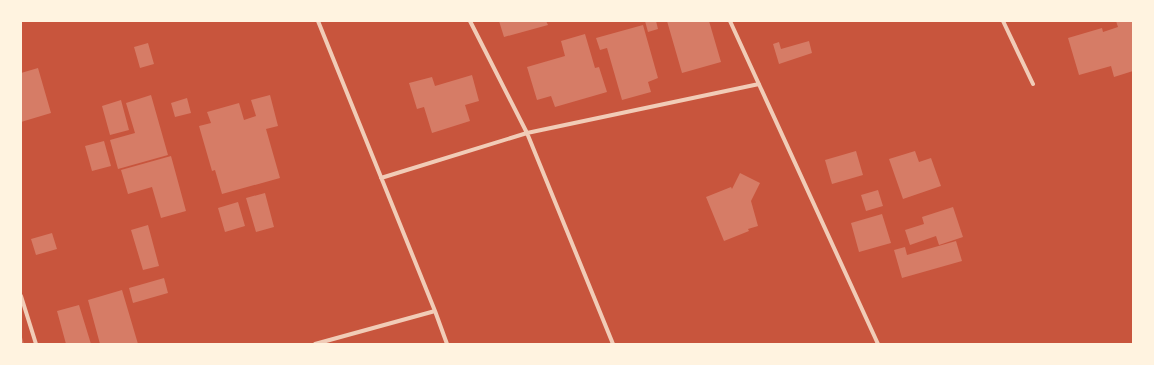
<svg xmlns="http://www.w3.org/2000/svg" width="1154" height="365" font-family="Figtree,sans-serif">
	<rect width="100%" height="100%" fill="#c8553d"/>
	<path fill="#d67c66" d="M 499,21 L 546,21 L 548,25 L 504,37 Z
		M 645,21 L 656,21 L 658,29 L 648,32 Z
		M 667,21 L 709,21 L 721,62 L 682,73 Z
		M 1116,21 L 1133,21 L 1133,71 L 1114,77 L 1111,66 L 1079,75 L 1068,38 L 1102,28 L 1103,32 L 1118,27 Z
		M 643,25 L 658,78 L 648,82 L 651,92 L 622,100 L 607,48 L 600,50 L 596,38 Z
		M 585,34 L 595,68 L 599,67 L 607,92 L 555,107 L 551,96 L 537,100 L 527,67 L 565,56 L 561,41 Z
		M 809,41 L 812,53 L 779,64 L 773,44 L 779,42 L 781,49 Z
		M 148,43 L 154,64 L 140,68 L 134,47 Z
		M 38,68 L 51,113 L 21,122 L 21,73 Z
		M 472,75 L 479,101 L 465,105 L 470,121 L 432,133 L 424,107 L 417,109 L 409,83 L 432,77 L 435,86 Z
		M 151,95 L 168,155 L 118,169 L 110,140 L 135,133 L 126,103 Z
		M 270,95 L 278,126 L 266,129 L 280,178 L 222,194 L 215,170 L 212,171 L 199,126 L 211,123 L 207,112 L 239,103 L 244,120 L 256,116 L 251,100 Z
		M 187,98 L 191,113 L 175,117 L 171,103 Z
		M 121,100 L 129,130 L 110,135 L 102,106 Z
		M 104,141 L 111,166 L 92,171 L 85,146 Z
		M 856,151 L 863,175 L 832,184 L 825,160 Z
		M 915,151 L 919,162 L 931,158 L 941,186 L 903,199 L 889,159 Z
		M 171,156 L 186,211 L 161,218 L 152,187 L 128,194 L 121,170 Z
		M 740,173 L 760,183 L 751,201 L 758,226 L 748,229 L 749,231 L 724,241 L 706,197 L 731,187 L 732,189 Z
		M 878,190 L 883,206 L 866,211 L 861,195 Z
		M 265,193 L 274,227 L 256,232 L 246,198 Z
		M 238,202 L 245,226 L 225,232 L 218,208 Z
		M 953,207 L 963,237 L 939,245 L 936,236 L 910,245 L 905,230 L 924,224 L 922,217 Z
		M 882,214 L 891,243 L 859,252 L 851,223 Z
		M 148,225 L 159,266 L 143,270 L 131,230 Z
		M 52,233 L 57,249 L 36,255 L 31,239 Z
		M 956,241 L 962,261 L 902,278 L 894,250 L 905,247 L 907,255 Z
		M 164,278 L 168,293 L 133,303 L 129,288 Z
		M 122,290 L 138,344 L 100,344 L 88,300 Z
		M 79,305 L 91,344 L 66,344 L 57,311 Z
		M 21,334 L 24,344 L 21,344 Z"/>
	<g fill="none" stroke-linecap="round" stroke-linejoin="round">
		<path stroke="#f1ccb7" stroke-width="4" d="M 318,21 L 435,311 L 447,344
			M 470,21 L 527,133 L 613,344
			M 730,21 L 878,344
			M 1003,21 L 1033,84
			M 381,178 L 527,133 L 759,84
			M 21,296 L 36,344
			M 315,344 L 435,311"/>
	</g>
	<rect width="1154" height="365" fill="none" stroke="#fff3e0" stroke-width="44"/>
</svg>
